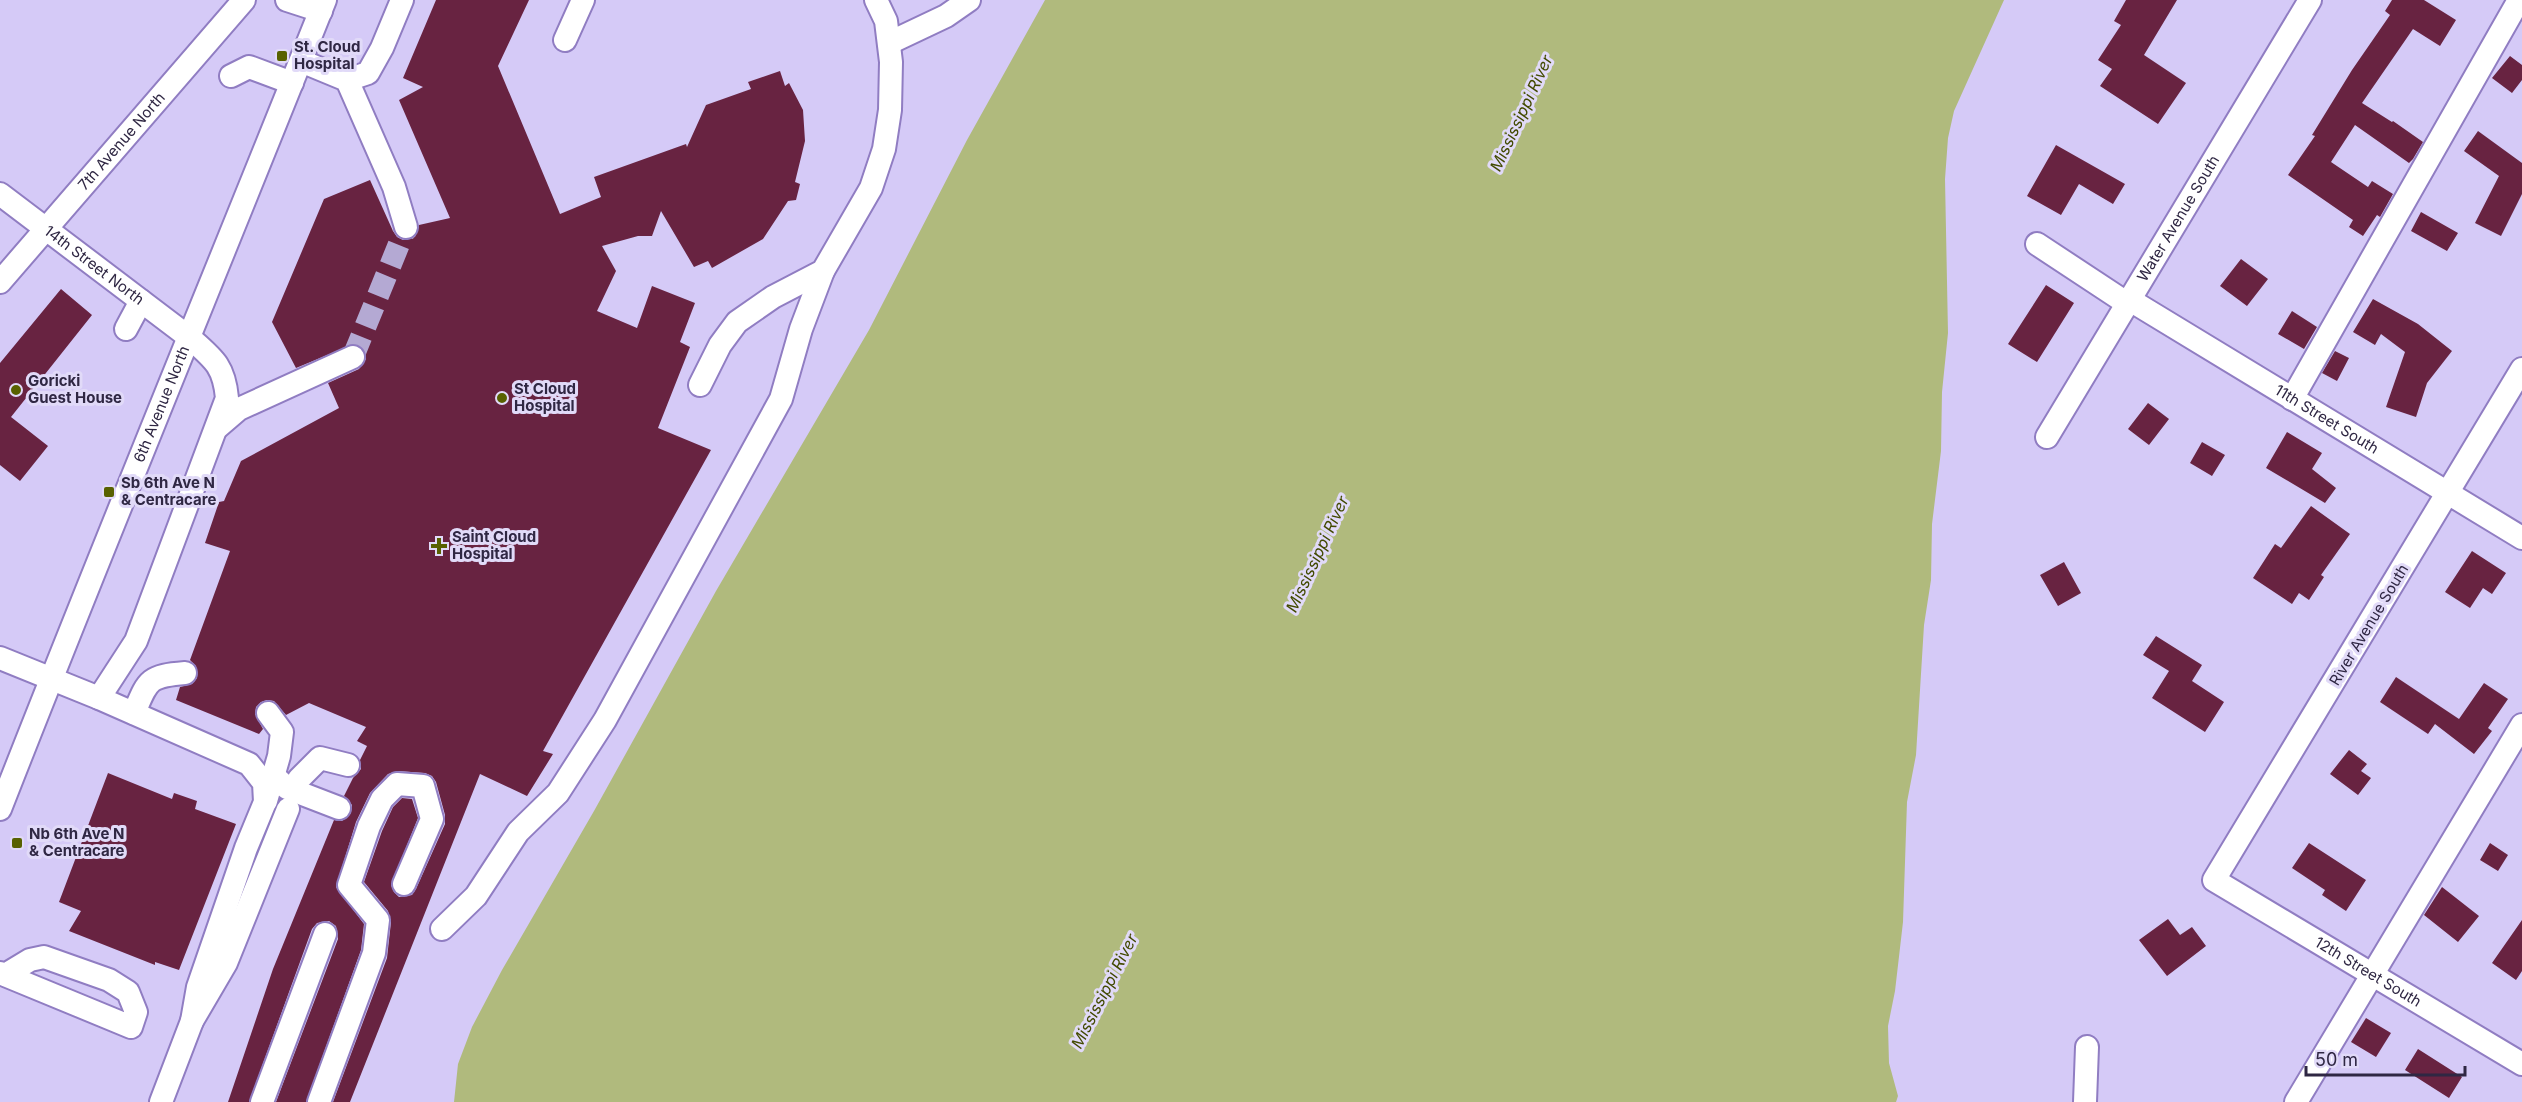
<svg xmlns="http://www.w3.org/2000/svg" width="2522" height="1102" font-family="Inter,sans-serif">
	<rect width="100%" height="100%" fill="#d5caf7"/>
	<path fill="#b0ba7d" d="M 1045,0 L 2004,0 L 1954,111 L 1948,138 L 1945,179 L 1948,333 L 1942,392 L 1941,451 L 1932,524 L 1931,580 L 1924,625 L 1916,755 L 1907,802 L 1903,922 L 1895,991 L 1888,1026 L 1889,1063 L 1898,1096 L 1896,1102 L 454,1102 L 458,1064 L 472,1027 L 502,970 L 594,811 L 716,591 L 869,330 L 967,140 Z"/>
	<path fill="#682341" d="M 436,0 L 529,0 L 498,66 L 560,214 L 601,197 L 594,177 L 686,144 L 687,147 L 706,105 L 751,89 L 748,82 L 780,71 L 785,86 L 789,83 L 803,110 L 805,141 L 795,182 L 800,184 L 796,200 L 788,201 L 763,239 L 712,268 L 708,261 L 694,267 L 661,211 L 652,236 L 638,236 L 602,246 L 616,271 L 597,311 L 637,328 L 652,286 L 695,303 L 680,342 L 690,347 L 658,428 L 711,450 L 543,751 L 553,754 L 527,796 L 480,774 L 350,1102 L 333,1102 L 387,958 L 391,922 L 388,911 L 364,882 L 382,831 L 393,807 L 402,798 L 412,799 L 418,818 L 391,885 L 394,892 L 399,897 L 412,895 L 416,889 L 445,824 L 445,815 L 436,782 L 432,776 L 425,773 L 398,771 L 388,774 L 370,793 L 356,822 L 336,887 L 364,924 L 361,950 L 306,1102 L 276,1102 L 338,939 L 336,926 L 329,921 L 317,923 L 312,929 L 249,1102 L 228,1102 L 273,969 L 334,820 L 342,821 L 351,813 L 352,805 L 344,796 L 353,778 L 361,769 L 360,760 L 367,746 L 357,741 L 366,727 L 309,703 L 286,715 L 274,701 L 267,700 L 261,702 L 256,707 L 255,714 L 263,729 L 259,734 L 176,700 L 180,687 L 192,684 L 197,678 L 196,666 L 190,660 L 230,551 L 205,543 L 219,502 L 224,501 L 241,461 L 339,408 L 328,383 L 359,369 L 366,359 L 365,351 L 360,346 L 354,344 L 296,368 L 272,322 L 324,199 L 370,180 L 393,231 L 397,237 L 403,240 L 415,237 L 419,225 L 450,218 L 399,100 L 423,87 L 403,78 Z
		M 2126,0 L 2177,0 L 2144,55 L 2186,83 L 2158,124 L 2100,86 L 2112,69 L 2098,60 L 2121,25 L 2114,21 Z
		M 2392,0 L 2424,0 L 2456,20 L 2440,46 L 2413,29 L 2362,103 L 2392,122 L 2393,121 L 2423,142 L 2413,159 L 2409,163 L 2355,125 L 2331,162 L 2368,187 L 2372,181 L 2393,194 L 2380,217 L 2377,215 L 2363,236 L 2349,227 L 2353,220 L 2288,175 L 2315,136 L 2312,135 L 2352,70 L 2390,15 L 2385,11 Z
		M 2510,56 L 2522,65 L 2522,80 L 2512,93 L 2492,78 Z
		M 2478,131 L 2522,163 L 2522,194 L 2501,236 L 2475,223 L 2499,176 L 2464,151 Z
		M 2056,145 L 2125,184 L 2113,204 L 2079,184 L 2061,215 L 2027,196 Z
		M 2421,212 L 2458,233 L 2447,251 L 2411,231 Z
		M 2241,259 L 2268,279 L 2247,306 L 2220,286 Z
		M 2046,285 L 2074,303 L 2037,362 L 2008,344 Z
		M 61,289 L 92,315 L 11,417 L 48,446 L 20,481 L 0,465 L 0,363 Z
		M 2373,299 L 2418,324 L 2452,351 L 2427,383 L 2416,417 L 2386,407 L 2405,352 L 2381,334 L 2375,345 L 2353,332 Z
		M 2292,311 L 2317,327 L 2304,349 L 2278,334 Z
		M 2335,351 L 2349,358 L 2337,381 L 2322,373 Z
		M 2148,403 L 2169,419 L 2149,445 L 2128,429 Z
		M 2287,432 L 2322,453 L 2312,469 L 2336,488 L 2325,503 L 2266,468 Z
		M 2202,442 L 2225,455 L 2212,476 L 2190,463 Z
		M 2311,506 L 2350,534 L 2321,575 L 2324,577 L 2309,600 L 2299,593 L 2292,604 L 2253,578 L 2275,544 L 2281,548 Z
		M 2472,551 L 2506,573 L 2492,594 L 2483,588 L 2470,608 L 2445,592 Z
		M 2064,562 L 2081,593 L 2058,606 L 2040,575 Z
		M 2156,636 L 2202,665 L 2192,681 L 2224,702 L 2205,732 L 2152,698 L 2169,671 L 2143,655 Z
		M 2396,677 L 2459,719 L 2484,683 L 2508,699 L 2488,728 L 2492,731 L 2474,754 L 2435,724 L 2428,734 L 2380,702 Z
		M 2349,750 L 2367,764 L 2361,771 L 2371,778 L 2358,795 L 2330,774 Z
		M 108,773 L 172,799 L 174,793 L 197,801 L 195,809 L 236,824 L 179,970 L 155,962 L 155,965 L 69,931 L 81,911 L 59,902 Z
		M 2309,843 L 2366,880 L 2346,911 L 2322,895 L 2325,890 L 2292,868 Z
		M 2490,843 L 2508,855 L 2498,871 L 2480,860 Z
		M 2442,887 L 2479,916 L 2458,942 L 2424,915 Z
		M 2168,919 L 2180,935 L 2192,927 L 2206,946 L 2167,976 L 2139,940 Z
		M 2522,920 L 2522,971 L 2516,980 L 2492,963 Z
		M 2366,1018 L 2391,1033 L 2376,1057 L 2351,1042 Z
		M 2418,1049 L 2462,1077 L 2449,1098 L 2405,1070 Z"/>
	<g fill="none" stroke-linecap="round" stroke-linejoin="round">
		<path stroke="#b4a9d3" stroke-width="22" stroke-dasharray="22 11" stroke-linecap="butt" d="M 353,357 L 406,227"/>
		<defs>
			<g id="minor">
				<path d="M 287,0 L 321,11"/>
				<path d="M 565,40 L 583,0"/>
				<path d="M 889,43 L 946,16 L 969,0"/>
				<path d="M 301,61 L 347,80 L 394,187 L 406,227"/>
				<path d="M 231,76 L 249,67 L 292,83"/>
				<path d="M 347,80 L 368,73 L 382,48 L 402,0"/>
				<path id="s1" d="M 0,194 L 190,338 C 214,359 224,366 227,398 L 136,641 L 99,698"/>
				<path d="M 2037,244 L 2128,304"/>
				<path id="s2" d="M 0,282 L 244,0"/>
				<path id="s3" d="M 2130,300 L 2522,538"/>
				<path d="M 126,329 L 141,301"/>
				<path id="s4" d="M 2522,369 L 2214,880 L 2522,1064"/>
				<path d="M 700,385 L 720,345 L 737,322 L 773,297 L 823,271 L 871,188 L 884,149 L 890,110 L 891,62 L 886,21 L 876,0"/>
				<path d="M 2292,399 L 2519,0"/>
				<path d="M 218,427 L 239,409 L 353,357"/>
				<path id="s5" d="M 2047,437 L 2310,0"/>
				<path d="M 0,658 L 99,698 L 249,764 L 264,783 L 265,802 L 246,848 L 198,987 L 192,1021"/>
				<path d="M 134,713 C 148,680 148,676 185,673"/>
				<path d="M 273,775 L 287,788 L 339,808"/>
				<path d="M 299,779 L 320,758 L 348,765"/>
				<path d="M 266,801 L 279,756 L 282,732 L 268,713"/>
				<path id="s6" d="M 0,809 C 106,538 217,270 325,0"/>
				<path d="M 442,929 L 476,896 L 518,832 L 558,793 L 605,720 L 781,399 L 801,329 L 823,271"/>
				<path d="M 0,973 L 131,1027 L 136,1012 L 128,992 L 109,980 L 44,957 L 30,960 L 5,975"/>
				<path d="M 161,1102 L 192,1021 L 226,963 L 288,809"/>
				<path d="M 262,1102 L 325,934"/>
				<path d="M 319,1102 L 374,953 L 378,920 L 349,885 L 369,826 L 382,799 L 397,784 L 423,786 L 432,819 L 404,884"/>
				<path d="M 2085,1102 L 2087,1047"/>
				<path d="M 2296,1102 L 2522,725"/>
			</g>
		</defs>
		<use href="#minor" stroke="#907dc2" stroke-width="26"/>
		<use href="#minor" stroke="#fff" stroke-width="22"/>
	</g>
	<g fill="#586100" stroke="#e1daf8" stroke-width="2">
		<rect x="276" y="50" width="12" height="12" rx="3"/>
		<circle cx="16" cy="390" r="6"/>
		<circle cx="502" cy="398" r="6"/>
		<rect x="103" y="486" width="12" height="12" rx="3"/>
		<path d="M436 537h6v6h6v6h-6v6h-6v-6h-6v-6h6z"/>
		<rect x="11" y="837" width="12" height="12" rx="3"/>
	</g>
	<g text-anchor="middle" stroke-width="6" stroke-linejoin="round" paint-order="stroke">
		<g font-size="15" font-weight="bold" fill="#2f2743" stroke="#e1daf8" text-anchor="start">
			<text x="294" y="52">St. Cloud<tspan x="294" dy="17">Hospital</tspan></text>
			<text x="28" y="386">Goricki<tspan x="28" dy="17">Guest House</tspan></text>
			<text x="514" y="394">St Cloud<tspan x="514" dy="17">Hospital</tspan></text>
			<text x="121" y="488">Sb 6th Ave N<tspan x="121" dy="17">&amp; Centracare</tspan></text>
			<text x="452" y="542">Saint Cloud<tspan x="452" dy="17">Hospital</tspan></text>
			<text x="29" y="839">Nb 6th Ave N<tspan x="29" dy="17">&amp; Centracare</tspan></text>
		</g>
		<g font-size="15" fill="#2f2743" stroke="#e1daf8">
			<text dy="5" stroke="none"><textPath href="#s2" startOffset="186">7th Avenue North</textPath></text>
			<text dy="5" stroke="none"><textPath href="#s5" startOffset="255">Water Avenue South</textPath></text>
			<text dy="5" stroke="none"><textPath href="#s1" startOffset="118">14th Street North</textPath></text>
			<text dy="5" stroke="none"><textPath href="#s6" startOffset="436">6th Avenue North</textPath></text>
			<text dy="5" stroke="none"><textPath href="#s3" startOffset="230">11th Street South</textPath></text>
			<text transform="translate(2369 625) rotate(-59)" y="5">River Avenue South</text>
			<text dy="5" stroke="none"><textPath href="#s4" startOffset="776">12th Street South</textPath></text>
		</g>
		<g font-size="16" font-style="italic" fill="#424a00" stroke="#e1daf8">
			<text transform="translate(1521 113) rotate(-65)" y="6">Mississippi River</text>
			<text transform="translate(1317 554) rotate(-65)" y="6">Mississippi River</text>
			<text transform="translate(1104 991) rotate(-63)" y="6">Mississippi River</text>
		</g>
	</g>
	<path d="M2306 1066v9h159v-9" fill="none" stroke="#2f2743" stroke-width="3"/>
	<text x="2315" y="1066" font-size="18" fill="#2f2743" stroke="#e1daf8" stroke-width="4.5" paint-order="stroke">50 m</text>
</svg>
